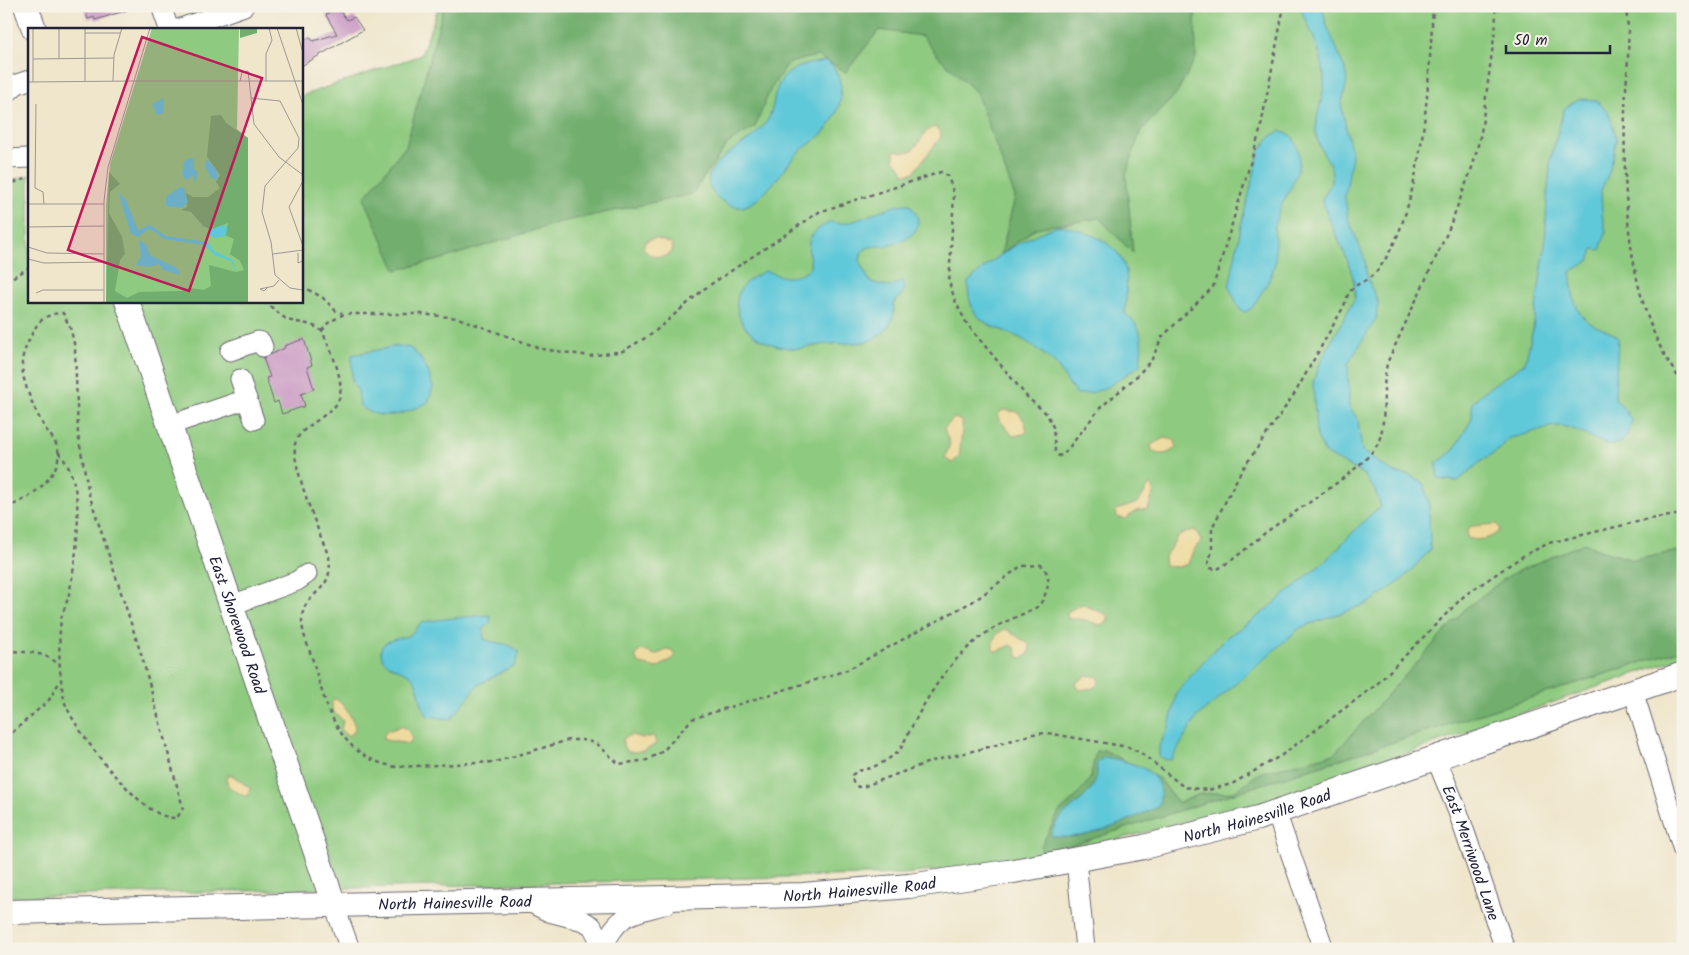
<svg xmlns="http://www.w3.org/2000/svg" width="1689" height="955" font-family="Kalam,sans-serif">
	<rect width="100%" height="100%" fill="#f7f3e8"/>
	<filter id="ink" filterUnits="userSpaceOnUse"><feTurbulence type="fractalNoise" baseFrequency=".02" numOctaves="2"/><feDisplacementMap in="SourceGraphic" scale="10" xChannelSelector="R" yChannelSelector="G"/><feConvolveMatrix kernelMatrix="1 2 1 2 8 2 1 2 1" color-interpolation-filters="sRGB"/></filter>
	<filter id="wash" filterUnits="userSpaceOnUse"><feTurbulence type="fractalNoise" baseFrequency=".0096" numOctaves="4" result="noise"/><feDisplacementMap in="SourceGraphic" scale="20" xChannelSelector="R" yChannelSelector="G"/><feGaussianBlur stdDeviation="1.12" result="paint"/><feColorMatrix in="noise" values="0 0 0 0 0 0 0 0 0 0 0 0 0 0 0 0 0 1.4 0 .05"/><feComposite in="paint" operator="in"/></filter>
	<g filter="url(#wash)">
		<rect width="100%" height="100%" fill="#efe6cc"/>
		<path fill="#8eca7f" stroke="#58765d" d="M 439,6 L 1683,6 L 1683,657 L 1279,798 L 1092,846 L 980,866 L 904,874 L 6,897 L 6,182 L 29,175 L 29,301 L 301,301 L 301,96 L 421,55 Z"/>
		<path fill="#72ae6e" stroke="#4a6854" d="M 444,6 L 1195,6 L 1196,58 L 1176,94 L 1140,132 L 1126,175 L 1133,253 L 1099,218 L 1036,228 L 1001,254 L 1015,197 L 976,92 L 937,55 L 922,36 L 879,30 L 846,72 L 817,56 L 788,63 L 770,90 L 755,127 L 728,143 L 692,194 L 557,223 L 439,260 L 396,270 L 364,198 L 406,146 Z
			M 1584,543 L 1599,550 L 1634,560 L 1683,550 L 1683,649 L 1042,855 L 1041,846 L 1059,812 L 1075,798 L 1090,779 L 1096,751 L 1104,750 L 1160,779 L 1178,803 L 1200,794 L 1234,792 L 1259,773 L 1334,754 L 1467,607 L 1511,574 Z"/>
		<path fill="#eeda9e" stroke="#887e6c" d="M 935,127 L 940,131 L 941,137 L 913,173 L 904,174 L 901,166 L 894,160 L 894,151 C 900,150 904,153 910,151 C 921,146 922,129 935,127 Z
			M 655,238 L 671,244 L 673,249 L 670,254 C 660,259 649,258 643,247 L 646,241 Z
			M 1003,410 L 1018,412 L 1025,422 L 1027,431 L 1024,434 L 1013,436 L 998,418 L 998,414 Z
			M 954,418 L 962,421 C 963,424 960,452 959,457 L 952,463 L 945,458 L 950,443 L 944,429 Z
			M 1164,438 L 1175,440 L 1176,447 C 1169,454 1160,457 1152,450 L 1151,445 Z
			M 1150,484 L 1154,492 L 1148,509 L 1136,511 L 1125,519 L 1117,517 L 1116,510 L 1138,503 Z
			M 1497,524 L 1500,529 C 1496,538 1475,543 1467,537 L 1467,531 L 1472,526 Z
			M 1193,530 L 1197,532 L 1201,541 L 1193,551 L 1188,564 L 1179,567 L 1165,566 L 1164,558 L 1178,536 Z
			M 1082,604 L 1108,615 L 1108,622 L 1100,625 L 1082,619 L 1068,619 L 1067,612 Z
			M 1006,629 L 1030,645 L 1029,654 L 1022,658 L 1018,657 L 1015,648 L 1010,645 L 999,651 L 994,651 C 990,642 997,631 1006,629 Z
			M 669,649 L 674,652 L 674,658 L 657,668 L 640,664 L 635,658 L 638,652 L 642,650 L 655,655 Z
			M 1087,675 L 1099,677 L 1099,684 L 1093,688 L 1079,690 L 1076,683 Z
			M 335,699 C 341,700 356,722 355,729 L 351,735 L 346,735 L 341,730 L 343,720 C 336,715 331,711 332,701 Z
			M 401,726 L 408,730 L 412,739 L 409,744 L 385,740 L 383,737 L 386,732 Z
			M 632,735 L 642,738 L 654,736 L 656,744 L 644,751 L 628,752 L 623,746 L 623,738 Z
			M 232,775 L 250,788 L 248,795 L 244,796 L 229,787 L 226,780 L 228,775 Z"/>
		<path fill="#5ec8d9" stroke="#40758a" d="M 1299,6 L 1322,6 L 1326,23 L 1347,74 L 1346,87 L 1341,104 L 1352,155 L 1345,197 L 1348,218 L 1365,260 L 1366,272 L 1371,287 L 1378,302 L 1376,319 L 1348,364 L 1349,407 L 1358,420 L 1362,451 L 1394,473 L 1410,475 L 1424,484 L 1429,503 L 1430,550 L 1401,581 L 1369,603 L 1300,628 L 1197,717 L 1171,760 L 1164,759 L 1159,756 L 1159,746 L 1169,727 L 1177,692 L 1200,665 L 1227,637 L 1260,615 L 1325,561 L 1370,515 L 1381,507 L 1375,490 L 1363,474 L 1325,453 L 1316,434 L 1313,382 L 1322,359 L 1355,298 C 1356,264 1331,232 1322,199 C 1346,164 1319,161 1316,132 C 1315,113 1325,96 1324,79 C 1323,53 1310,29 1299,6 Z
			M 827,61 C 850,80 842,114 822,134 C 815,141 805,146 798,153 C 783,168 763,204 741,207 C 733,208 722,202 717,197 C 692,174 728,153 746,142 C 753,137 762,128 767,121 C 772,114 773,103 775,95 C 781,69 803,64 827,61 Z
			M 1578,99 L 1595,100 L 1608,111 L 1617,139 L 1609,173 L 1601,190 L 1602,214 L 1606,232 L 1600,250 L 1593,249 L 1589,261 L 1570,272 C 1572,287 1573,310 1586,320 C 1595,328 1608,329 1618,337 L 1615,398 L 1632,420 C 1621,471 1585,425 1557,426 C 1543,427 1525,436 1509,438 L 1499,450 L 1484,459 L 1458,481 L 1444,480 L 1437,477 L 1437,463 L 1454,450 L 1464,432 L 1472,419 L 1472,403 C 1486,387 1508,376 1525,363 L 1533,329 L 1545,245 L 1547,199 L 1551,157 L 1564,109 Z
			M 1279,131 L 1291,135 C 1313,167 1285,189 1276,220 C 1272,231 1278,253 1274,267 C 1270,281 1260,295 1252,308 L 1246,312 L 1240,310 L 1229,287 L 1241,225 L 1260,150 L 1269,138 Z
			M 909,204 C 928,224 914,239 891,245 C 884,247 873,245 867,248 C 865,249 863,251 861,253 L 860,263 L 870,282 L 890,287 L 903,280 L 905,290 L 893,304 C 898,321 882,339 865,342 C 853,344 839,343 827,344 C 816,345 800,350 789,348 C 766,345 740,333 737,307 C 735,287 749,279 765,271 C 772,273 781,277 787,277 C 796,277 813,273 810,261 C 806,239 810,232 831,222 C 854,229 882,204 909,204 Z
			M 1061,225 C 1086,232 1120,241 1126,271 C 1128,284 1125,301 1125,314 C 1145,328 1142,343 1140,365 C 1119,379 1102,395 1077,394 C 1066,384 1062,370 1054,363 C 1043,353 1029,342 1016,336 C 985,323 968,321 968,282 C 998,255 1022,237 1061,225 Z
			M 398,346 L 410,348 L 419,356 L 428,371 L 433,388 L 428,402 C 406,414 382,423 360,406 L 358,391 L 352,381 L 352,355 Z
			M 486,615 L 491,616 L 490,623 L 483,630 L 484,639 C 496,645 508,641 519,652 L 515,665 L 478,685 L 451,719 L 428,716 C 419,705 421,692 415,681 C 408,667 384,671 381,653 C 379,638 403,640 411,634 C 415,631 417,625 422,623 C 431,619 473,617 486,615 Z
			M 1105,757 C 1134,763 1167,769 1159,806 C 1126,821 1089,842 1051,836 C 1055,811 1087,804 1095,781 C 1098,775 1096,768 1097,762 Z"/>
		<g id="blocks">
			<path fill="#c795c3" d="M 84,6 L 130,6 L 131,9 L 95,20 L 94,17 L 88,19 Z
				M 337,7 L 347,20 L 354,17 L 363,30 L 301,66 L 301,43 L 310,37 L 313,41 L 337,34 L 326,15 Z
				M 304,339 L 312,365 L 307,367 L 314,389 L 301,394 L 305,406 L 282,414 L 278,401 L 274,403 L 266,378 L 270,377 L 263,358 L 285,348 L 284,346 Z"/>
		</g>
	</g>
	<g filter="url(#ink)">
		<use href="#blocks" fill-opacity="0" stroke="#6a676e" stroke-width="1"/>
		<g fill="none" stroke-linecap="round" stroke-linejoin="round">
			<defs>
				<g id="minor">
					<path d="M 161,6 L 169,29"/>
					<path d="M 178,29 L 244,6"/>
					<path d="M 6,94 L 17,84 L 29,80"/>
					<path d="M 6,159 L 29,158"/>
					<path d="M 230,351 L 258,341 L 261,342 L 263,347"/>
					<path d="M 240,379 L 254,420"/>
					<path d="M 170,425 L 247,399"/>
					<path d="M 232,605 L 297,581 L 307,574"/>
					<path d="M 1633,691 L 1683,850"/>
					<path id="s1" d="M 1436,758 L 1458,812 L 1505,949"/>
					<path d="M 1276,812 L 1324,949"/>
					<path d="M 1076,860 L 1085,949"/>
					<path d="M 529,902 L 549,912 L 584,921 L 592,926 L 603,947"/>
					<path d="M 334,905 L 350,949"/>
					<path d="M 602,949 C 619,912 631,914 667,904"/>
				</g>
				<g id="major">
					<path d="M 26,6 L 34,29"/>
					<path id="s2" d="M 127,301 L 334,905"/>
					<path id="s3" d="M 6,912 L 803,895 L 909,886 L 1008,872 L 1144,847 L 1258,818 L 1683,674"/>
				</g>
			</defs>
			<use href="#minor" stroke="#6a676e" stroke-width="21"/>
			<use href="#major" stroke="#6a676e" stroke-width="26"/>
			<path stroke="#6a676e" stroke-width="2.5" stroke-dasharray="4 4" stroke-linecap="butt" d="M 1433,6 C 1429,79 1425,164 1399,232 C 1394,244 1385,262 1376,272 C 1360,289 1352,278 1344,306 L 1295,393 L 1240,473 L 1212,528 L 1212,551 L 1208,564 L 1211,568 L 1216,570 C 1234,560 1249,546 1265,533 C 1290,514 1367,468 1378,443 C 1388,421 1380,386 1388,361 L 1448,231 L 1473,165 L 1481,133 L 1496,23 L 1495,6
				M 1625,6 C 1632,37 1626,77 1625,109 C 1623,196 1626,311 1683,383
				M 6,185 L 29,178
				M 6,281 L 29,268
				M 301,286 L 322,297 L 336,311 L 342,313
				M 264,301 L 287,320 L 312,325 L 322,331 C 330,349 351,390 334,407 C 328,413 319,419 312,424 C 305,429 297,435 295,444 C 291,465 320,535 329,557 C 335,595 302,590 302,620 C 302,634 309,648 313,661 C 327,710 339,758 397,767 L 495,762 L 569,740 L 582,740 L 596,743 L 619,764 L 647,760 L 663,751 L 692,719 L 847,670 L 977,599 L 1021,566 L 1041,565 C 1054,577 1047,593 1039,606 C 1025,614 1009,619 994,628 C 948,656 924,702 901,748 C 893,757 882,764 870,768 C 863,770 858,770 852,775 L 853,782 L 858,787 L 865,786 L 932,761 L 993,746 L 1033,734 L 1047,733 L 1128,747 L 1141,753 L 1184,787 L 1208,790 L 1232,784 L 1282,755 L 1376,685 L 1465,595 L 1523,556 L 1549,543 L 1649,519 L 1683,514
				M 322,331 L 328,323 L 344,314 L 421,314 L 458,318 L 542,349 L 590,356 L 623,351 L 652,334 L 704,289 L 819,212 L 941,172 L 948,176 L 954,195 L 949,282 L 956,303 L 967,324 L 1028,398 L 1047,414 L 1053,427 L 1055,451 L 1059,456 L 1064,454 L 1100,408 L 1138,375 L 1152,359 L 1162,337 L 1213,287 L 1260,131 L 1284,6
				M 6,502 L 12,505 C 32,498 63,473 58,449 C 55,439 47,432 42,423 C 33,406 21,380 22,361 C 23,352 29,340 33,332 C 39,319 49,313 63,313 L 71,330 L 75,348 L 78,435 L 89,494 L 142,657 L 183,808 L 177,818 C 154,818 136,797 121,782 C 107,769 67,717 64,699 C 59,674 58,645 61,619 C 63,611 67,603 69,594 C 77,555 88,483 58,452
				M 6,651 C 26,652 46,651 60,666
				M 6,738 L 49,700 L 60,681"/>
			<use href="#minor" stroke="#fff" stroke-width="19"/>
			<use href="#major" stroke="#fff" stroke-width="24"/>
		</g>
	</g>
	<g text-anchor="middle" stroke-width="4" stroke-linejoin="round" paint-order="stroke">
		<g font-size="16" fill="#22223b" stroke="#f7f3e8">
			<text dy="6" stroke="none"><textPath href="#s2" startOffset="342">East Shorewood Road</textPath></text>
			<text dy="6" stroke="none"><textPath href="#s3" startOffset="1259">North Hainesville Road</textPath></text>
			<text dy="6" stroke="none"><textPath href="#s1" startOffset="101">East Merriwood Lane</textPath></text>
			<text dy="6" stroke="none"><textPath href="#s3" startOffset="854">North Hainesville Road</textPath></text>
			<text dy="6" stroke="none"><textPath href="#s3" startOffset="449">North Hainesville Road</textPath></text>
		</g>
	</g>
	<g transform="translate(28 28)">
		<rect width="275" height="275" fill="#efe6cc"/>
		<path d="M 124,0 L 211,0 L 209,101 L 220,110 L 220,275 L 78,275 L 78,177 L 82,136 Z" fill="#8eca7f"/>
		<path d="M 212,0 L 229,0 L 229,5 L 212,10 ZM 193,87 L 198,95 L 220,110 L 220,275 L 78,275 L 81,144 L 92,156 L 82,164 L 81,185 L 94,209 L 97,226 L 92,232 L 87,263 L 99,270 L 111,264 L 153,263 L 162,260 L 176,262 L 183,258 L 181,237 L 208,244 L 216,242 L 212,233 L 202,226 L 206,211 L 197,207 L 200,195 L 184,202 L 175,198 L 163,184 L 153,182 L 159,179 L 158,165 L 165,169 L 180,169 L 192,160 L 188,154 L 192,147 L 179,129 L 183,88 Z" fill="#72ae6e"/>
		<path d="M 136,70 L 135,85 L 129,87 L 124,76 ZM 161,130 L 166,131 L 165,140 L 170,144 L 167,156 L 165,148 L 158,152 L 154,146 L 156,134 ZM 179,131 L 190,144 L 189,152 L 183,150 L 177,138 ZM 152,159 L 156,160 L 160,174 L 154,180 L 138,178 L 138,169 ZM 90,164 L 98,172 L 110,202 L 122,197 L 138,208 L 180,214 L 186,223 L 205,232 L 208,245 L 203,233 L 186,227 L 177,217 L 136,211 L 124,202 L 118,202 L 111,209 L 103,206 ZM 195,197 L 199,199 L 198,208 L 186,210 L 182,207 L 181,202 ZM 111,211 L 119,218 L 122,227 L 147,239 L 152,243 L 152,247 L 135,242 L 131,236 L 121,239 L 108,237 L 113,228 Z" fill="#5ec8d9"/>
		<path fill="none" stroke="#9d9892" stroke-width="1" d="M 57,0 L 57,54M 249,0 L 275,77M 268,0 L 275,25M 57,5 L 92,5M 5,31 L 86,30M 31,31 L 31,0M 85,53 L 86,27 L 94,0M 105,53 L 275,53M 212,53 L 214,44 L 220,43 L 226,96 L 251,129 L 275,147M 238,53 L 238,26 L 244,12 L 241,0M 0,54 L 105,53M 5,54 L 5,0M 223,70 L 252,73 L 271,110 L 270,120 L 237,158 L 234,184 L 243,214 L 247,247 L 262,260 L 275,262M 8,76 L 7,160 L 15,164 L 16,176M 275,153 L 261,179 L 275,218M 0,176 L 76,176M 0,199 L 76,198M 0,219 L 19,225 L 76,226M 270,225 L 270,235 L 275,233M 245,226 L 275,222M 0,231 L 16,235 L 76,234M 239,260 L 236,263 L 232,261 L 246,258 L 251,252M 8,265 L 15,262 L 76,262M 76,275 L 76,173 L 80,139 L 122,0"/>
		<path fill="#c2185b" fill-opacity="0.15" stroke="#c2185b" stroke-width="2.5" d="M 114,9 L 234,50 L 161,263 L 40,222 Z"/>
		<rect width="275" height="275" fill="none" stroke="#22223b" stroke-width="2.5"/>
	</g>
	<rect width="1689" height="955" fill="none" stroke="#f7f3e8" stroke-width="25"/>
	<path d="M1506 45v8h104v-8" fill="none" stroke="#22223b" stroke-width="2.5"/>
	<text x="1514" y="45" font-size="15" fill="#22223b" stroke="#f7f3e8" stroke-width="4" paint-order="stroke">50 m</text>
</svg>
